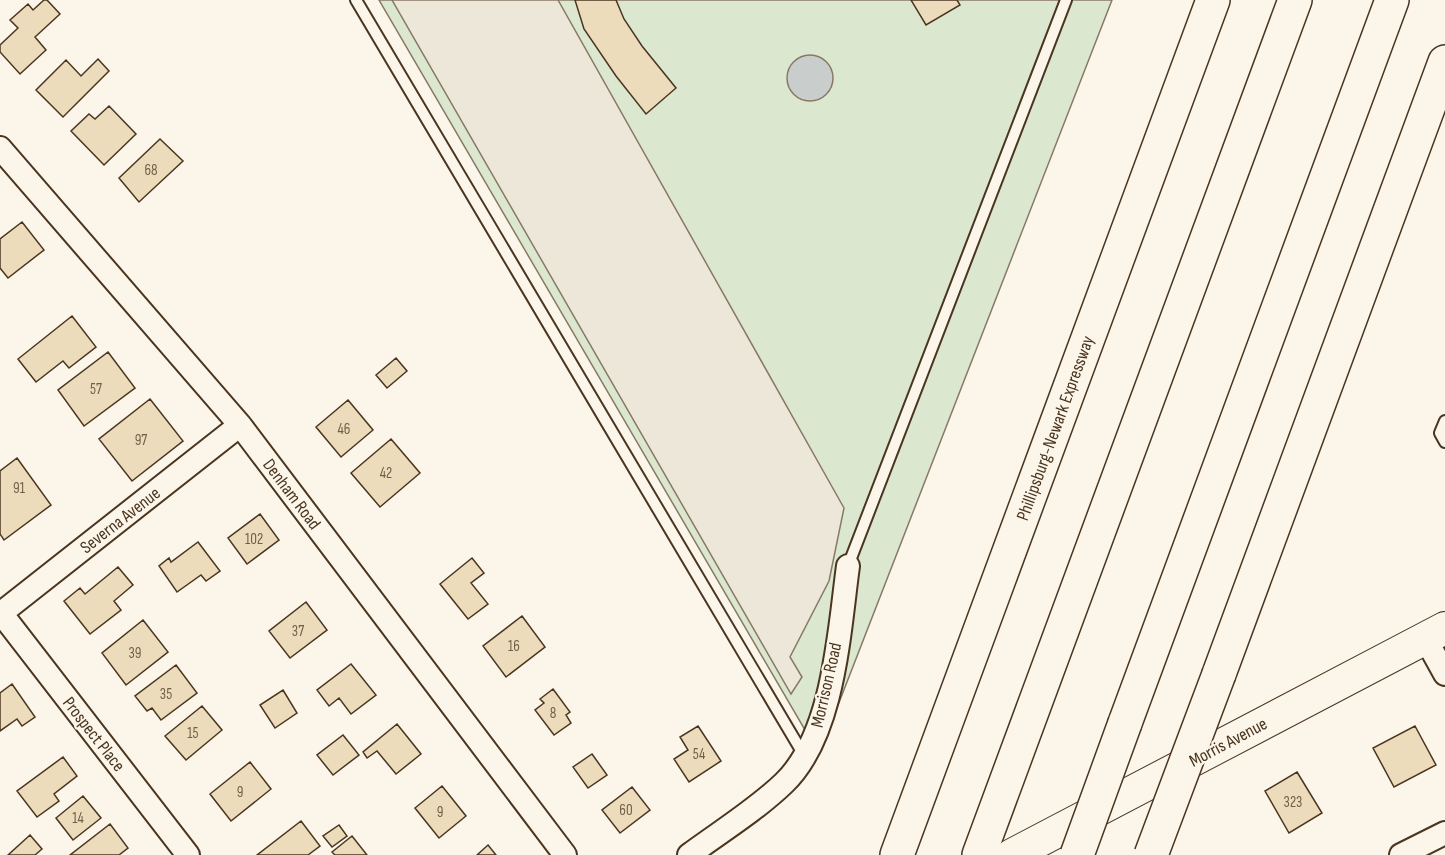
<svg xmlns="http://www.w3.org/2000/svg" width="1445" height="855" font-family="'Sofia Sans Condensed',sans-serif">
	<rect width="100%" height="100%" fill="#fbf6e9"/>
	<path fill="#dce7d0" stroke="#887966" stroke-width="1.5" d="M 379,0 L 1112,0 L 819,754 Z"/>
	<path fill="#ede7d9" stroke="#887966" stroke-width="1.5" d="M 392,0 L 558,0 L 844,508 L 829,581 L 790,657 L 802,677 L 791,694 Z"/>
	<path fill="#c9cecd" stroke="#887966" stroke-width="1.5" d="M787 78a23 23 0 1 1 46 0a23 23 0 1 1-46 0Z"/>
	<path fill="#ecdcbc" stroke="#4a3520" stroke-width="1.5" d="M 44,0 L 47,0 L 60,14 L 35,37 L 46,50 L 20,74 L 0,52 L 0,45 L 18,28 L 10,20 L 28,4 L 33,10 Z
		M 575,0 L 616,0 L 624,19 L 642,46 L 676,88 L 646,114 L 616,76 L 584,29 Z
		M 911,0 L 957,0 L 960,5 L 926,25 Z
		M 98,59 L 109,71 L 63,117 L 36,90 L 66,60 L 81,76 Z
		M 109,106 L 136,134 L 104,165 L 71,131 L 89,114 L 95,119 Z
		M 160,139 L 183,161 L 139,202 L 119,178 Z
		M 22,222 L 44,250 L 8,278 L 0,268 L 0,239 Z
		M 72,316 L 96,347 L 69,368 L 63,361 L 36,382 L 18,359 Z
		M 108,352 L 135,388 L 84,426 L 58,390 Z
		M 396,358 L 407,371 L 387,388 L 376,375 Z
		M 150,399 L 183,441 L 132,481 L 99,439 Z
		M 348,400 L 373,430 L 341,457 L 316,427 Z
		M 391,439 L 420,473 L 380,507 L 351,473 Z
		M 17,458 L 51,505 L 4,540 L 0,534 L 0,471 Z
		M 260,514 L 279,540 L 247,564 L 228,538 Z
		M 198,542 L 220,571 L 206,581 L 201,575 L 177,592 L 159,566 L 169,558 L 171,562 Z
		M 472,558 L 484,573 L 471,583 L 488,604 L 468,619 L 440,584 Z
		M 118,567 L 133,585 L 114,601 L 121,610 L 90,634 L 64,601 L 80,588 L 85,594 Z
		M 306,602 L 327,630 L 290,658 L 269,631 Z
		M 522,616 L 545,647 L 506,677 L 483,646 Z
		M 143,620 L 168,652 L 126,685 L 102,653 Z
		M 351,664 L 376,695 L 351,714 L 339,698 L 329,706 L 317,690 Z
		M 176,665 L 197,693 L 161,720 L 152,708 L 147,711 L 135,696 Z
		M 12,684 L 35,717 L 22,726 L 17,719 L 0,731 L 0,693 Z
		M 553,689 L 570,712 L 566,715 L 571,723 L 554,735 L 535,710 L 544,703 L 540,699 Z
		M 283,690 L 297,713 L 275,728 L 260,705 Z
		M 202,706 L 222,730 L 186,760 L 165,736 Z
		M 397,724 L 421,754 L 396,774 L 377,751 L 367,758 L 363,752 Z
		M 698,726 L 721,761 L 689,782 L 674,759 L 688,750 L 680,737 Z
		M 1415,726 L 1436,765 L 1394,787 L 1373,748 Z
		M 343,735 L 359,755 L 333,775 L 317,755 Z
		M 592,754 L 607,775 L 588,788 L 573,767 Z
		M 63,757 L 77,776 L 54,794 L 59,801 L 37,817 L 17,791 Z
		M 250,762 L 271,789 L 231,821 L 210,794 Z
		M 1297,772 L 1322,813 L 1289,833 L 1265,791 Z
		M 442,786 L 466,816 L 439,838 L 415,808 Z
		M 632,787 L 650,810 L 620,833 L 602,810 Z
		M 83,796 L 101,818 L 73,840 L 56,818 Z
		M 301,821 L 320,846 L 308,855 L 257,855 Z
		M 110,824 L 128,848 L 119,855 L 70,855 Z
		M 339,825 L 347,836 L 332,847 L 323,836 Z
		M 30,835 L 42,849 L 35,855 L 8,855 Z
		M 352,836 L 367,855 L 335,855 L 332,852 Z
		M 488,845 L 496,855 L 477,855 Z"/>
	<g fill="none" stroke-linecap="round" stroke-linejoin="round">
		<defs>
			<path id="lane" d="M 356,0 L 805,757
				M 1445,421 L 1440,433 L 1445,442
				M 848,566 L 1066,0"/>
			<path id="street" d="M 0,148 L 240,425 L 565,855
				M 1,613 L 188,855
				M 0,614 L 240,425
				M 1425,638 L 1445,674
				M 689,855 C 720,832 756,810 784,783 C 834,735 839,632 848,566
				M 1401,855 L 1445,833"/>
			<path id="secondary" d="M 1012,855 L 1445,628"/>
			<path id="highway" d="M 1219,674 L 1445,62
				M 1125,723 L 1392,0
				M 897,855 L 1213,0
				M 979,855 L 1295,0"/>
		</defs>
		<use href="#lane" stroke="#4a3520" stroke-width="14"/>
		<use href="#street" stroke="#4a3520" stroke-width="26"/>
		<use href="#secondary" stroke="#4a3520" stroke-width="34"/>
		<use href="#highway" stroke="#4a3520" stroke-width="36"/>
		<use href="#lane" stroke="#fbf6e9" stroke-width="10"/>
		<use href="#street" stroke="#fbf6e9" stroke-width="22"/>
		<use href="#secondary" stroke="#fbf6e9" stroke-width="32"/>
		<use href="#highway" stroke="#fbf6e9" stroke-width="33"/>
		<defs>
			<path id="highway-bridge" d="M 1077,855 L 1125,723
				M 1151,855 L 1219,674"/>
		</defs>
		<use href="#highway-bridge" stroke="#4a3520" stroke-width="36" stroke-linecap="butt"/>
		<use href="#highway-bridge" stroke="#fbf6e9" stroke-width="33"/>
	</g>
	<g text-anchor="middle" stroke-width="4.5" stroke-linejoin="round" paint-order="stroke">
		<g font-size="15" fill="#725f47">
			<text x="151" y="175">68</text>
			<text x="96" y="394">57</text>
			<text x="344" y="434">46</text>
			<text x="141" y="445">97</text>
			<text x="386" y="478">42</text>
			<text x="19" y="493">91</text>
			<text x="254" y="544">102</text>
			<text x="298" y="636">37</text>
			<text x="514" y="651">16</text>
			<text x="135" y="658">39</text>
			<text x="166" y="699">35</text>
			<text x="553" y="718">8</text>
			<text x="193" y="738">15</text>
			<text x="699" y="759">54</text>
			<text x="240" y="797">9</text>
			<text x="1293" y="807">323</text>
			<text x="626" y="815">60</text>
			<text x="440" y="817">9</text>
			<text x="78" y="823">14</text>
		</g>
		<g font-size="18" fill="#4a3520" stroke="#fbf6e9">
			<text transform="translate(1055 428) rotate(-70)" y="6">Phillipsburg-Newark Expressway</text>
			<text transform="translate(292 494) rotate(53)" y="6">Denham Road</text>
			<text transform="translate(120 520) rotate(-38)" y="6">Severna Avenue</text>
			<text transform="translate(826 685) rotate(-77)" y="6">Morrison Road</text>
			<text transform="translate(94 734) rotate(52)" y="6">Prospect Place</text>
			<text transform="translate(1228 742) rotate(-28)" y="6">Morris Avenue</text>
		</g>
	</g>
</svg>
